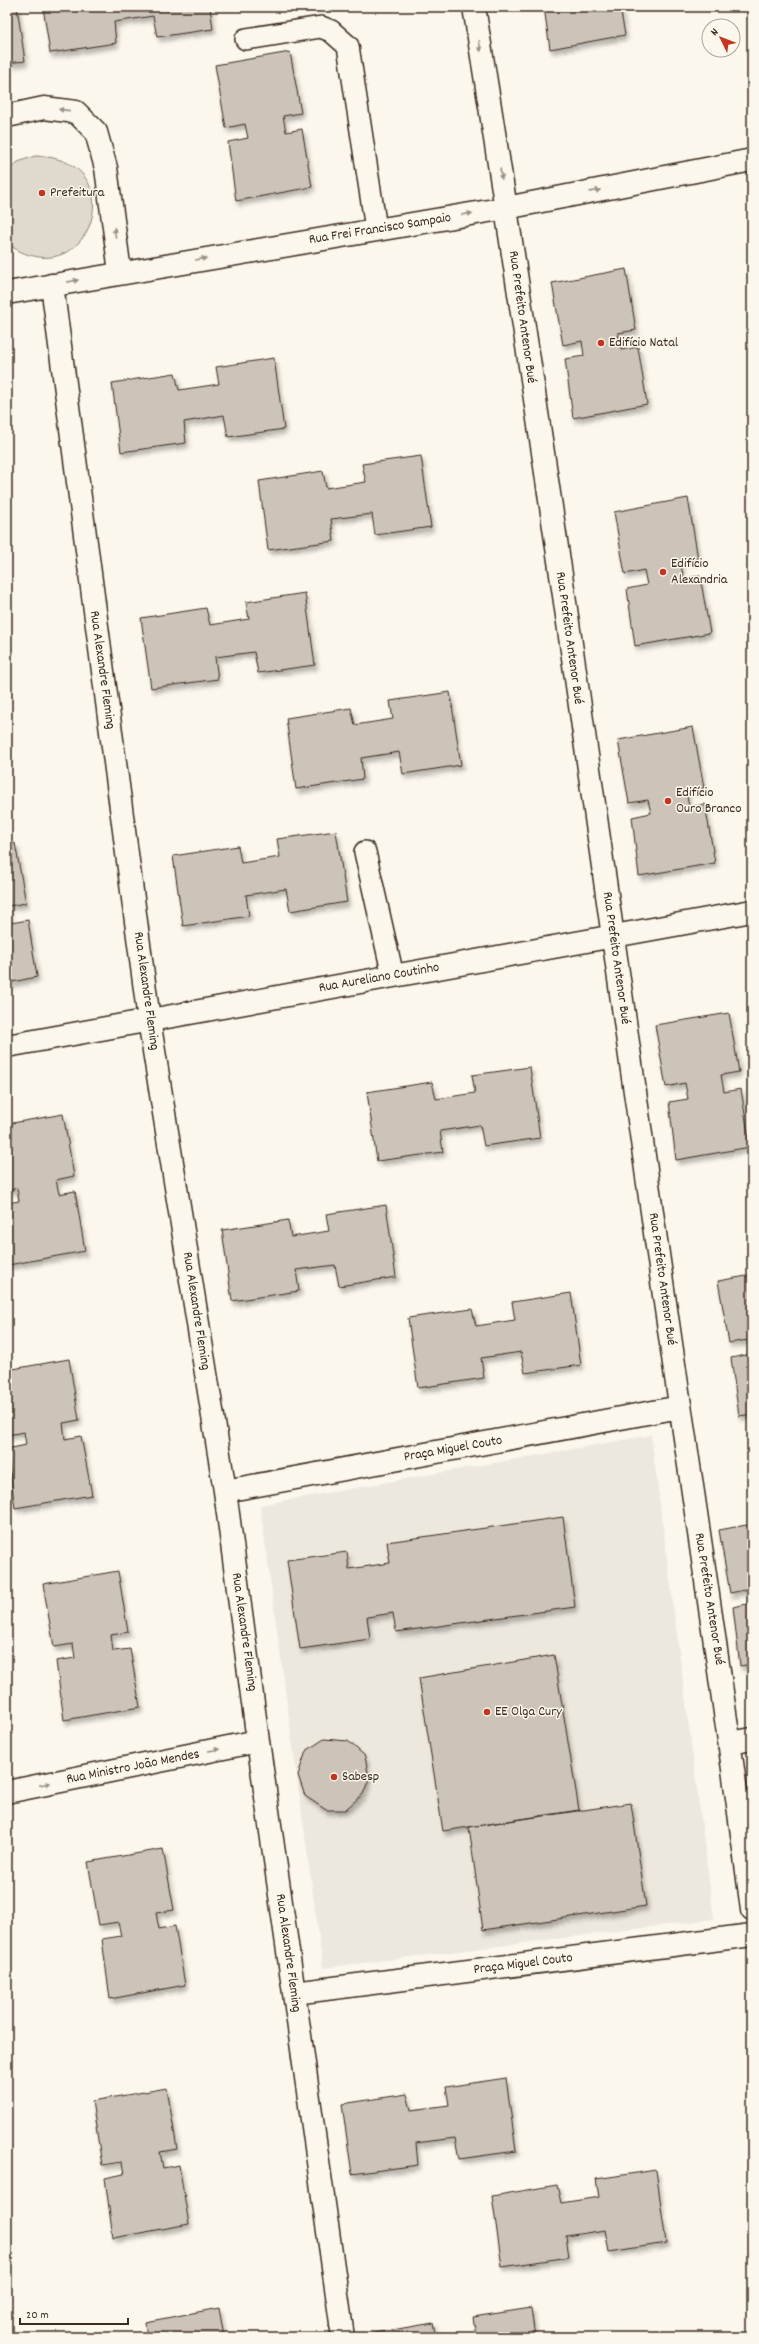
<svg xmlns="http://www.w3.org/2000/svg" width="759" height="2344" font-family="Dekko,sans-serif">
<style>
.built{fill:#ede8dd}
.green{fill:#dfd9ce;stroke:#8d8276}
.building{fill:#ccc4b9;stroke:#3b2a1e;filter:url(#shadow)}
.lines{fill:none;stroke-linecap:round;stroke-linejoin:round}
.service-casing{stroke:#3b2a1e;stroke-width:24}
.minor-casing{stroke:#3b2a1e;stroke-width:25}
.tertiary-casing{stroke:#3b2a1e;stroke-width:25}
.service{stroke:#fbf7ec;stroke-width:21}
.minor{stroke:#fbf7ec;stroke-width:22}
.tertiary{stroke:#fbf7ec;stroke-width:22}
.oneway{fill:#9b9085}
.poi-dot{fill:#c8321e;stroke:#fbf7ec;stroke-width:1.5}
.labels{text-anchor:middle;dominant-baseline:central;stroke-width:3;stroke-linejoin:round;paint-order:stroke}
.poi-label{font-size:14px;fill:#3b2a1e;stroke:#fbf7ec;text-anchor:start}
.street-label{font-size:14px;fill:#3b2a1e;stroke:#fbf7ec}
</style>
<defs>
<filter id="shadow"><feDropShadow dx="2.5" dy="4.5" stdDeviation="2" flood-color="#0004"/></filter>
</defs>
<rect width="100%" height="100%" fill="#fbf7ec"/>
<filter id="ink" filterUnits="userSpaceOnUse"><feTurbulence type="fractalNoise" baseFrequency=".025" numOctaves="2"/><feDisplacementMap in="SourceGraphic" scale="8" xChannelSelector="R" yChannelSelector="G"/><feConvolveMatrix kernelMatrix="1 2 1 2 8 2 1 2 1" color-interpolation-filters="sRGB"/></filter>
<g filter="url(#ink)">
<path class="built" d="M651,1435L714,1919L323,1968L260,1505Z"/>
<path class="green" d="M35,156C124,157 100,265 39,257C26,255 16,251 7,242V171L18,162Z"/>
<path class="building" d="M7,7H17L25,61L7,63Z
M43,7H210L213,29L157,37L153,16L114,22L116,43L50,53Z
M544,7H620L625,35L550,49Z
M290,52L301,113L283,116L286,132L302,129L312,187L236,201L228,142L248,138L245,124L226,128L215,65Z
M626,269L636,330L618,333L621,350L638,347L647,404L573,418L565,359L584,356L582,341L563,345L552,283Z
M274,358L284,429L228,437L224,415L184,422L186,443L121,452L112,383L175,373L179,390L219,384L216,367Z
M421,456L431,527L375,535L372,514L331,519L334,541L268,550L259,481L323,471L326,488L366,482L362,464Z
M688,498L698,559L680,562L684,578L700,576L710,633L635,646L627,589L647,585L644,570L625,574L614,512Z
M305,593L315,665L258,673L254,652L215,657L218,679L151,688L141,618L206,608L210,625L249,619L246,602Z
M450,692L461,765L403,774L399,752L361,758L363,779L296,789L286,718L351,708L355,725L393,719L390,701Z
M693,727L704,788L686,791L689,807L705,804L715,863L639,876L632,817L651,813L648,800L629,803L618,740Z
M336,831L347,902L290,911L286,889L246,895L249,916L183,926L173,856L238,846L241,863L280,857L277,839Z
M15,843L26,903L8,906L11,923L28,920L37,977L7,983V844Z
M729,1013L739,1072L721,1075L724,1092L741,1089L750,1147L676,1160L669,1102L688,1099L685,1083L666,1087L655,1025Z
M530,1067L540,1138L484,1146L480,1125L440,1131L443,1152L377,1161L367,1092L432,1082L436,1099L475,1093L472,1075Z
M63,1114L74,1176L56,1180L59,1194L75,1191L85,1251L8,1265L7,1203L19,1201L17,1188L7,1191V1124Z
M386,1205L396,1277L339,1286L335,1265L296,1270L299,1291L232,1301L222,1230L288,1220L291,1237L329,1231L326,1214Z
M752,1275V1414L739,1416L731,1358L751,1354L748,1340L729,1343L718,1281Z
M571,1293L581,1365L525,1373L521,1352L481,1358L484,1378L418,1388L408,1318L472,1309L476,1326L515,1320L512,1302Z
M69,1359L79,1420L63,1423L65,1439L81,1436L92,1495L15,1508L7,1449L26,1445L24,1432L7,1435V1370Z
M563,1517L575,1607L396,1632L393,1613L367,1617L370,1639L300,1649L287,1560L347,1552L349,1569L390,1563L387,1542Z
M752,1524V1664L740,1666L733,1607L751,1603L749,1589L730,1593L719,1530Z
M118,1571L128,1632L111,1635L113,1651L130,1649L140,1707L64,1720L56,1661L75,1658L73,1644L54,1647L43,1584Z
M554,1655L579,1810L443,1831L419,1678Z
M324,1739L348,1741L365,1756L369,1779L363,1794L345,1810H326L305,1796L298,1775L306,1751Z
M631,1803L646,1906L483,1930L469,1827Z
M163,1849L174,1910L156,1913L159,1929L175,1926L185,1985L110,1999L102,1939L121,1936L118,1922L99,1925L88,1862Z
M506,2078L516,2151L459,2159L455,2138L416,2143L418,2165L352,2174L342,2104L407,2094L411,2110L449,2105L446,2087Z
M167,2088L177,2149L160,2152L163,2168L179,2165L189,2224L113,2238L105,2178L124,2174L122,2162L102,2165L92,2101Z
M656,2170L666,2243L609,2252L605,2230L566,2236L569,2257L502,2267L492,2196L557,2185L561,2203L599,2197L596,2179Z
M219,2308L224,2337H147L145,2322Z
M531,2308L535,2337H460L476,2335L473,2317Z
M433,2323L436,2337H369L368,2334Z"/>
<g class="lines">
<defs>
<path id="service" d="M246,39L321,27L331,31L348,46L376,229
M365,852L393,976"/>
<path id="minor" d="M474,7C539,408 595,810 652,1212C685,1445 722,1677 752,1910
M7,116L44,108L76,112L96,132L106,168L120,272
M52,285L149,1020L225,1491L258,1741L343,2337
M7,1046L752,911
M225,1491L680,1407
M731,1743L752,1739
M7,1792L258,1741
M294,1993L752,1935"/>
<path id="tertiary" d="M7,293L506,208L752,160"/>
</defs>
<use href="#service" class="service-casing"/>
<use href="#minor" class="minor-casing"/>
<use href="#tertiary" class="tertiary-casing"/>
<use href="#service" class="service"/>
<use href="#minor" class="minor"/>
<use href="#tertiary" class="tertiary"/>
</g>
<defs><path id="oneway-solid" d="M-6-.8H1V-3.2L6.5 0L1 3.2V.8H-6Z"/></defs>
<g class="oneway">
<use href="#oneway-solid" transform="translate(480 46) rotate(81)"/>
<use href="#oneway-solid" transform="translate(64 110) rotate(-174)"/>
<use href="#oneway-solid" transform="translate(501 174) rotate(81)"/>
<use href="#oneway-solid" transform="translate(595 191) rotate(-11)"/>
<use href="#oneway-solid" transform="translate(467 214) rotate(-9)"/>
<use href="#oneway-solid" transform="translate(115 233) rotate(-98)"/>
<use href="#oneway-solid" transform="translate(201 259) rotate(-9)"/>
<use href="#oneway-solid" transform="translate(73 281) rotate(-11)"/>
<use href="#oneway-solid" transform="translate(214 1750) rotate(-11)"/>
<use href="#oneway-solid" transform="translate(45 1784) rotate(-11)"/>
</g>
</g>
<g class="poi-dot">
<circle cx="42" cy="193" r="4"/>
<circle cx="601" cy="343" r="4"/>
<circle cx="663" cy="572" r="4"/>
<circle cx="668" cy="801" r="4"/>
<circle cx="487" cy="1712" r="4"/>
<circle cx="334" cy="1777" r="4"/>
</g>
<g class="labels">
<g class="poi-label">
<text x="50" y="193">Prefeitura</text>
<text x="609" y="343">Edifício Natal</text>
<text x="671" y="564">Edifício<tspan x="671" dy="16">Alexandria</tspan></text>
<text x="676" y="793">Edifício<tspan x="676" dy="16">Ouro Branco</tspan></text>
<text x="495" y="1712">EE Olga Cury</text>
<text x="342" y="1777">Sabesp</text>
</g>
<g class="street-label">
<text transform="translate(380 229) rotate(-9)">Rua Frei Francisco Sampaio</text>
<text transform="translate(522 317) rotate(82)">Rua Prefeito Antenor Bué</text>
<text transform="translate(569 638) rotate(82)">Rua Prefeito Antenor Bué</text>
<text transform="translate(102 670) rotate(82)">Rua Alexandre Fleming</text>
<text transform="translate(616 958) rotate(82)">Rua Prefeito Antenor Bué</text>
<text transform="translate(379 978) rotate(-10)">Rua Aureliano Coutinho</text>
<text transform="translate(146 991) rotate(82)">Rua Alexandre Fleming</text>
<text transform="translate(662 1279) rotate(82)">Rua Prefeito Antenor Bué</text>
<text transform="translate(196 1311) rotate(81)">Rua Alexandre Fleming</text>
<text transform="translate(453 1449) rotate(-10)">Praça Miguel Couto</text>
<text transform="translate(709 1599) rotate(81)">Rua Prefeito Antenor Bué</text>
<text transform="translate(244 1632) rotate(82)">Rua Alexandre Fleming</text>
<text transform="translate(133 1767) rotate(-11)">Rua Ministro João Mendes</text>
<text transform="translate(288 1953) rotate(82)">Rua Alexandre Fleming</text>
<text transform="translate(523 1964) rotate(-7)">Praça Miguel Couto</text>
</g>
</g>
<rect width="759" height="2344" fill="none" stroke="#fbf7ec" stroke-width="24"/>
<rect x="12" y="12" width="735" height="2320" fill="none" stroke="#3b2a1e" stroke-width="1.5" filter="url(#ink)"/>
<g transform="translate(721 38) rotate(313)"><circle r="19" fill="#fbf7ec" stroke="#aea59a"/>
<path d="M0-3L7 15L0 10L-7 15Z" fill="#c8321e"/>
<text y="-6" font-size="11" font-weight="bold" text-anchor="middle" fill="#3b2a1e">N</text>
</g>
<path d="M20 2318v6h108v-6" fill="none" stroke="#3b2a1e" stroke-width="2"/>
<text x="26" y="2318" font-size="12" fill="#3b2a1e" stroke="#fbf7ec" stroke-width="3" paint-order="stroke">20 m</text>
</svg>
